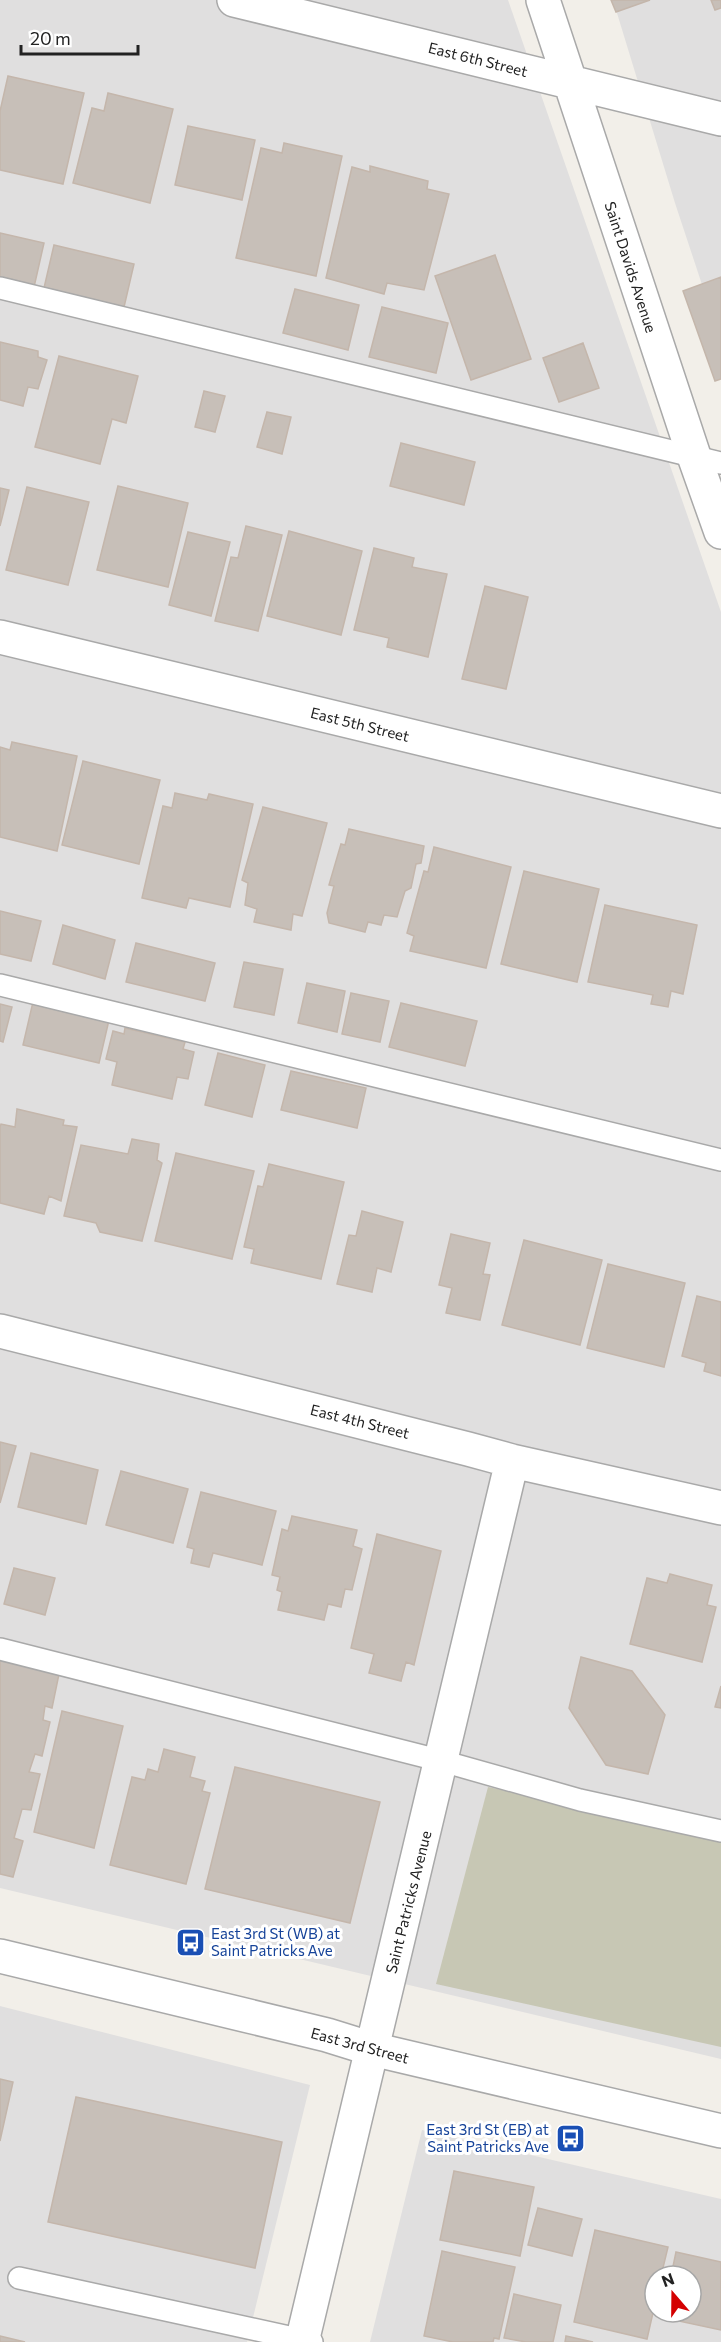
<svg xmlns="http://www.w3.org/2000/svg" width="721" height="2342" font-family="Commissioner,sans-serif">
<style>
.residential{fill:#e0dfdf;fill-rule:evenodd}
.construction{fill:#c7c7b4}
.building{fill:#c7bfb8;stroke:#c4b6ab;stroke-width:1.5}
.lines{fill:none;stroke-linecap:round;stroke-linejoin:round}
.service-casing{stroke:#a9a9a9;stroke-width:24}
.minor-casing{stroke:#a9a9a9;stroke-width:36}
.tertiary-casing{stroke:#a9a9a9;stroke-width:36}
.service{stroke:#fff;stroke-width:21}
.minor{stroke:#fff;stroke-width:33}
.tertiary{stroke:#fff;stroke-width:33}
.labels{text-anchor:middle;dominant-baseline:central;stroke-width:6;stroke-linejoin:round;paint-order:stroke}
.street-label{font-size:15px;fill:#222;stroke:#fff}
.transit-label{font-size:15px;fill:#164399;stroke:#fff;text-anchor:start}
</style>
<rect width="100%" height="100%" fill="#f2efe9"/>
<path class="residential" d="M0,0H508L721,612V2059L0,1888Z
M613,0H721V342L675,203Z
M0,2006L310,2085L247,2342H0Z
M422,2130L721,2199V2342H370ZM655,2276H691V2312H655Z"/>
<path class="construction" d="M488,1787L721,1838V2047L436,1984Z"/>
<path class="building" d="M611,0H650L616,12Z
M711,0H721V8L715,10Z
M8,76L84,93L63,184L0,170V111Z
M108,93L173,109L150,203L73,183L92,108L104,111Z
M188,126L255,140L242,200L175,185Z
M284,143L342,156L316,276L236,258L261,148L282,153Z
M370,166L428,181L427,189L449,194L424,290L387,283L384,294L326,278L352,167L370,172Z
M0,233L44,243L34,287L0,279Z
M54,245L134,264L124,307L44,288Z
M495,255L531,359L471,380L435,276Z
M721,277V379L715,381L683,291Z
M295,289L359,305L348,350L283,333Z
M382,307L448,323L436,373L369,357Z
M0,342L38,351V357L47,360L38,389L28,387L23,406L0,400Z
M583,343L599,388L559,402L543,358Z
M59,356L138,376L126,423L112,419L100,464L35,447Z
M204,391L225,396L215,432L195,427Z
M267,412L291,417L282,454L257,447Z
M401,443L475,462L464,505L390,486Z
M118,486L188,503L168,587L97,570Z
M27,487L89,502L68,585L6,570Z
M0,488L9,490L0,526Z
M246,526L282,535L258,631L215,621L231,557L238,558Z
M289,531L362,551L341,635L267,616Z
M188,532L230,542L211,616L169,605Z
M374,548L414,558L412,567L447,574L428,657L387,647L389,638L354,630Z
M485,586L528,597L506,689L462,679Z
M12,742L77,756L57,851L0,837V747L10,750Z
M83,761L160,780L139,864L62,845Z
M175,793L207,800L209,794L253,804L230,907L189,898L186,908L142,898L163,806L172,808Z
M263,807L327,823L302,916L293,914L291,930L254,922L257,909L245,905L248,883L242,880Z
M349,829L424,846L421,863L416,864L411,888L405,891L397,917L384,915L381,925L368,922L365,932L329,923L327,913L334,886L329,885L341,844L345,845Z
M434,847L511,867L486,968L410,951L414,936L407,933L424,871L428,872Z
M524,871L599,889L577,982L501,964Z
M605,905L697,925L683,994L671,991L668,1007L651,1004L653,995L588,982Z
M0,911L41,921L31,961L0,954Z
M63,925L115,940L105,979L53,964Z
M136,943L215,963L205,1001L126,982Z
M244,962L283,969L274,1015L234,1007Z
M307,983L345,991L337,1032L298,1023Z
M351,993L389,1001L380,1042L342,1034Z
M33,1002L109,1020L99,1063L23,1045Z
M401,1003L477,1021L465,1066L389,1047Z
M0,1004L12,1007L3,1042L0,1041Z
M125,1028L185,1042L183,1049L194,1052L188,1079L177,1077L172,1099L112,1085L117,1062L106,1059L113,1031L124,1034Z
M218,1053L265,1065L252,1117L205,1105Z
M291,1071L366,1088L357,1128L281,1110Z
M17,1109L64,1120L63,1125L77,1127L61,1201L49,1196L44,1214L0,1203V1127L1,1124L15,1127Z
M132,1139L159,1144L157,1160L162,1163L142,1241L100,1232L96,1223L64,1216L81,1145L128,1154Z
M176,1153L254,1171L232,1259L155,1241Z
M269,1164L344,1182L321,1279L251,1263L254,1249L244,1247L258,1186L263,1187Z
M362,1211L403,1222L391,1272L377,1268L372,1292L337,1284L349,1235L356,1236Z
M451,1234L490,1243L483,1274L490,1275L480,1320L446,1313L452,1288L439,1285Z
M524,1240L602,1260L580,1345L502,1325Z
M608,1264L685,1283L664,1367L587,1348Z
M697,1296L721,1302V1376L704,1371L706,1363L682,1356Z
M0,1442L16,1446L0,1503Z
M31,1453L98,1470L86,1524L18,1507Z
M121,1471L188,1489L173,1543L106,1525Z
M201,1492L276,1511L262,1565L213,1553L209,1567L191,1563L194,1549L187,1547Z
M292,1516L357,1530L353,1546L362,1549L352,1590L345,1589L341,1607L328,1604L324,1620L278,1610L282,1592L277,1590L280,1577L272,1575L282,1529L288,1531Z
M377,1534L441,1551L414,1665L406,1662L401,1681L369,1673L374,1654L351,1648Z
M14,1568L55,1578L45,1615L4,1604Z
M670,1574L712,1585L707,1605L716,1607L702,1662L630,1644L647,1578L667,1583Z
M581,1657L632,1671L665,1715L648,1774L606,1765L569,1708Z
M0,1660L59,1674L52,1708L45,1706L43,1720L50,1722L42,1756L35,1754L29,1772L40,1774L31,1810L22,1809L14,1838L23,1841L13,1877L0,1874Z
M721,1686V1708L715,1707Z
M62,1711L123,1726L94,1848L34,1832Z
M164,1749L195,1757L190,1777L205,1781L202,1791L210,1793L186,1884L110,1865L132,1777L145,1780L148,1769L158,1772Z
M235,1767L380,1802L350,1923L205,1889Z
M0,2079L13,2082L0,2141Z
M76,2097L282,2142L255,2268L48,2222Z
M454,2171L534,2187L520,2256L440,2240Z
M538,2208L582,2219L572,2256L528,2245Z
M595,2230L668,2247L661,2276H655V2304L647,2339L574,2322Z
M442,2251L515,2267L499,2339L494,2338L493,2342H453L424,2336Z
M676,2252L721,2262V2330L674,2320L676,2312H691V2276H671Z
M514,2294L561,2305L553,2342H526L504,2338Z
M0,2336L25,2342H0Z
M566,2336L593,2342H565Z"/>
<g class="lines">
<defs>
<path id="service" d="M0,288L721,463
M0,985L721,1160
M0,1649L442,1761L580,1800L721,1831
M19,2278L312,2342"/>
<path id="minor" d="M234,0L721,119
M543,0L694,456L721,532
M0,637L721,811
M0,1331L468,1449L512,1461L721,1508
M302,2342L512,1461"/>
<path id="tertiary" d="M0,1956L327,2035L372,2049L721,2131"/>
</defs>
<use href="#service" class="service-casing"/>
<use href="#minor" class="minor-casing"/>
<use href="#tertiary" class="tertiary-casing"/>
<use href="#service" class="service"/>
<use href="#minor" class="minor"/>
<use href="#tertiary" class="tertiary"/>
</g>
<defs>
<symbol id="bus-square" viewBox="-11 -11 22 22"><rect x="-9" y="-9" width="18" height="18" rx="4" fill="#1a4fb4" stroke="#fff"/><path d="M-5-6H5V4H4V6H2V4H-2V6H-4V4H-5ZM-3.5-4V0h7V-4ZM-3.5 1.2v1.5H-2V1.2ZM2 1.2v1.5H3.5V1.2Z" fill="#fff"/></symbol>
</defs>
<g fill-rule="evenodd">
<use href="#bus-square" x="174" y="1926" width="33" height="33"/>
<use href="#bus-square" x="554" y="2122" width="33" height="33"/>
</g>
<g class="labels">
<g class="street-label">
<text transform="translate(478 59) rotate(14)">East 6th Street</text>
<text transform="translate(631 267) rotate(72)">Saint Davids Avenue</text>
<text transform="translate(360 724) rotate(14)">East 5th Street</text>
<text transform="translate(360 1421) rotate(14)">East 4th Street</text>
<text transform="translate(408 1902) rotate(-76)">Saint Patricks Avenue</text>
<text transform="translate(360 2045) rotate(15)">East 3rd Street</text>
</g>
<g class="transit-label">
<text x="211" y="1933">East 3rd St (WB) at<tspan x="211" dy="17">Saint Patricks Ave</tspan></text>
<text x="549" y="2129" text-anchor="end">East 3rd St (EB) at<tspan x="549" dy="17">Saint Patricks Ave</tspan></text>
</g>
</g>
<g transform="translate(673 2294) rotate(340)"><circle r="28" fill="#ffffff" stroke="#a7a7a7" stroke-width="1.5"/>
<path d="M0-4.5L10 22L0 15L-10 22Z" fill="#d40000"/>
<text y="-9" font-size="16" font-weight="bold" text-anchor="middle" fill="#222222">N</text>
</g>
<path d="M21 45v9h117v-9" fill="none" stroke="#222222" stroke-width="3"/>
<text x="30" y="45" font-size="18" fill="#222222" stroke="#ffffff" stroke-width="4.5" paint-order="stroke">20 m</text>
</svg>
